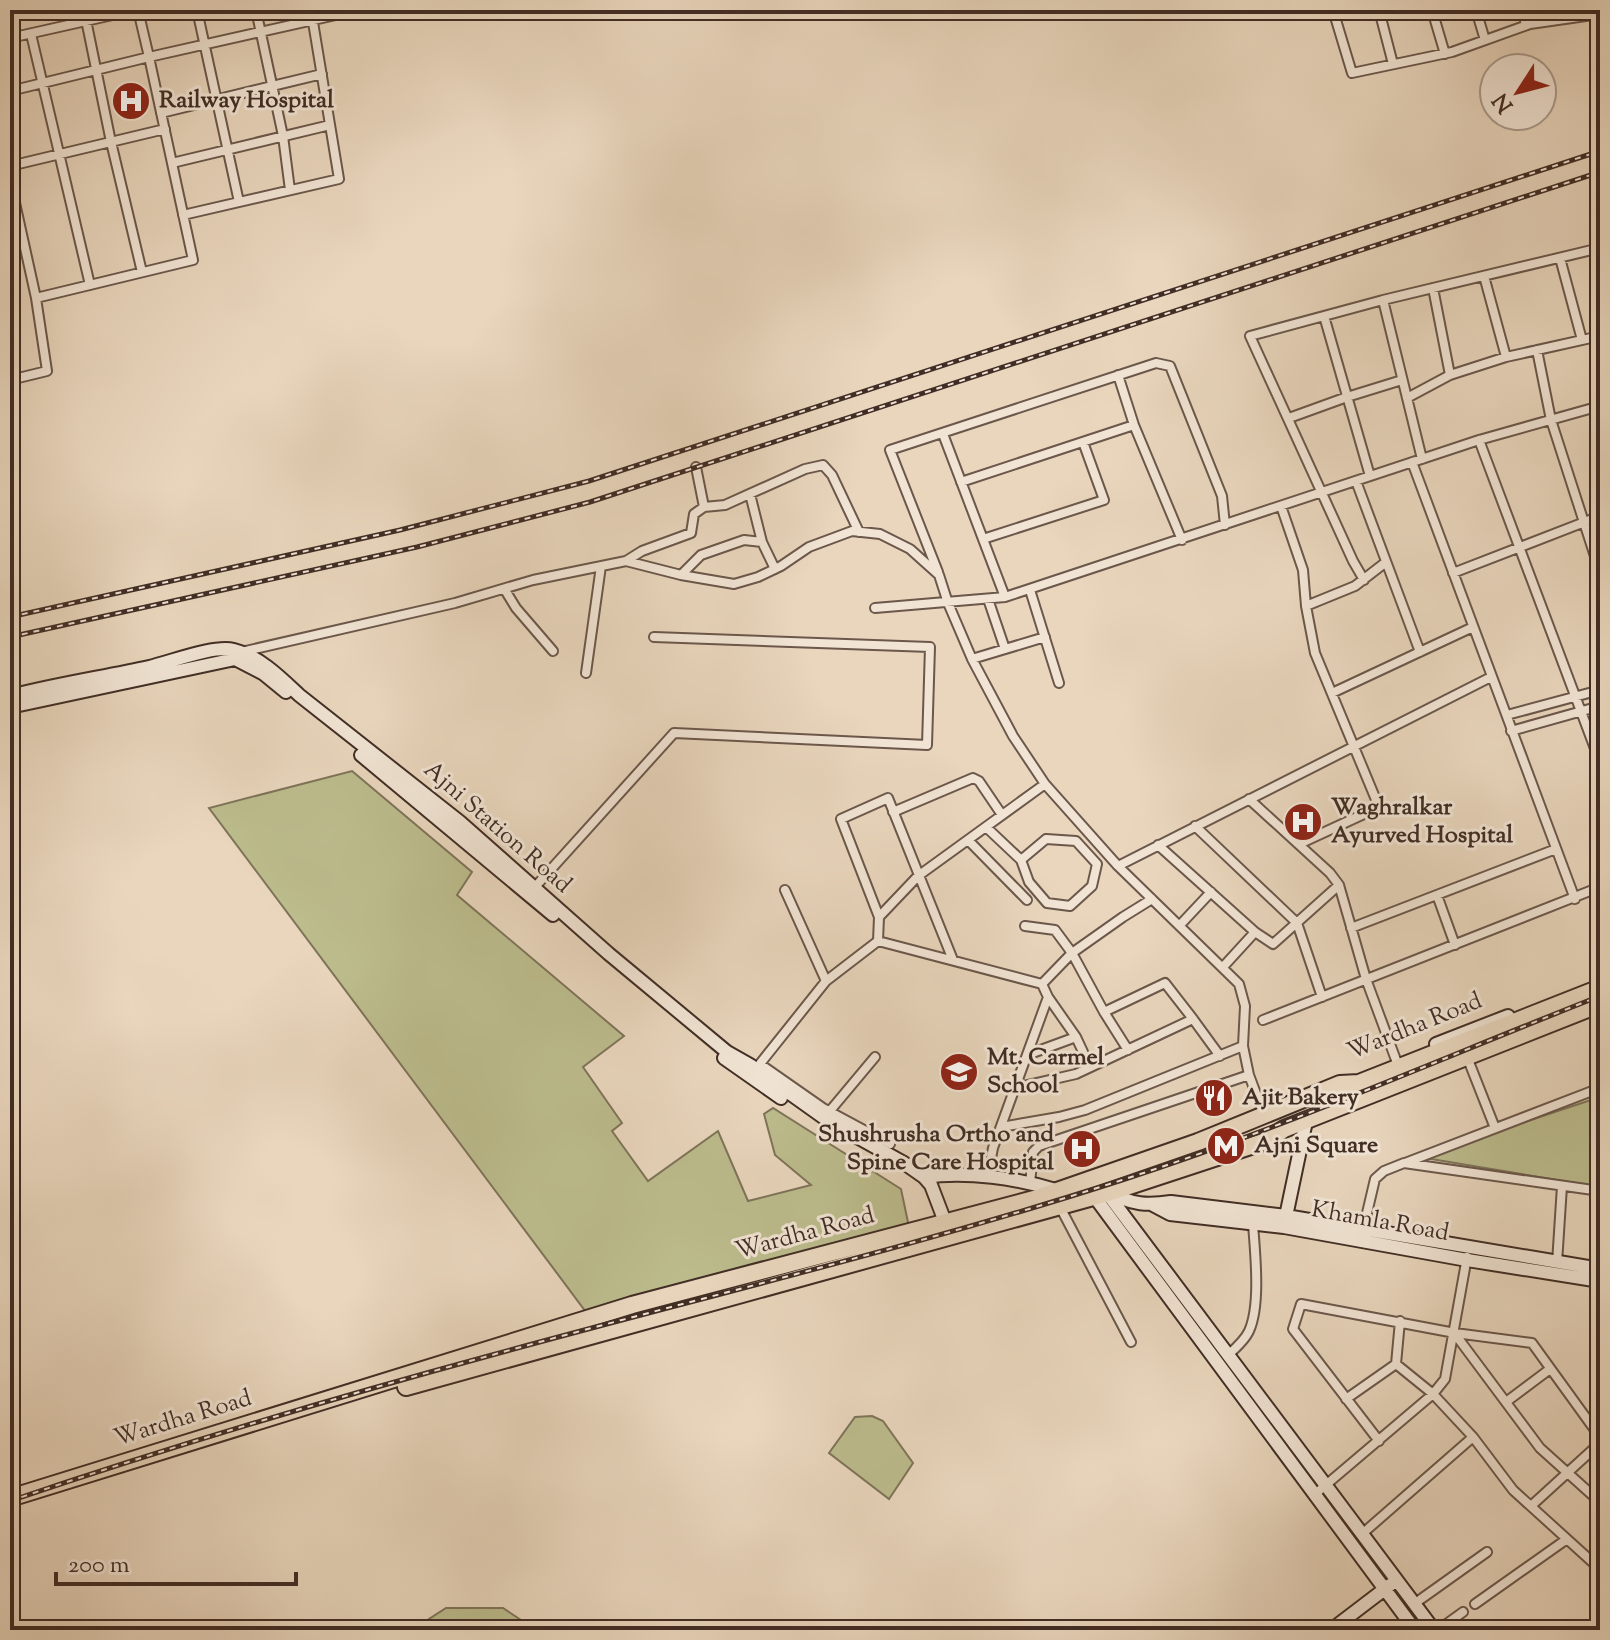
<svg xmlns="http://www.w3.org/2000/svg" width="1610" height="1640" font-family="'Sorts Mill Goudy',serif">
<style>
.green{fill:#bcbc8d;stroke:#7e7459;stroke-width:2}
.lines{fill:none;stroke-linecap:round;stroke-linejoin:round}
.street-casing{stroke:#6b574b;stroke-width:12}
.secondary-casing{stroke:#412d25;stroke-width:16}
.highway-casing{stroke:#412d25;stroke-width:20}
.street{stroke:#f1e4d4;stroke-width:8}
.secondary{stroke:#f1e4d4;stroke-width:12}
.highway{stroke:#e9d6bd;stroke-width:16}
.rail-casing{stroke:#412d25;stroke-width:5}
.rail{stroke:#f1e4d4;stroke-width:2;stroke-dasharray:6;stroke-linecap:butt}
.labels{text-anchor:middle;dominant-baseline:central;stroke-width:6;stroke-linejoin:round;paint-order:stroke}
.poi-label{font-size:24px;font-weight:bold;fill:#412d25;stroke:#f1e4d4;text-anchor:start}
.street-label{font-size:24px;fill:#412d25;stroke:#f1e4d4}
</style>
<rect width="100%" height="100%" fill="#e9d6bd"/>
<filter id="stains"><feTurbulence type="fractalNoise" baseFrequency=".0025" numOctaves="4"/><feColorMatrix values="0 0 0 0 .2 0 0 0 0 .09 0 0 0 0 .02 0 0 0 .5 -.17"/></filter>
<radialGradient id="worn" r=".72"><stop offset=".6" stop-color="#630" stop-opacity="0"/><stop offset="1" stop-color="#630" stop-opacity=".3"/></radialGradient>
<path class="green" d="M352,771L472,872L457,895L624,1036L583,1067L622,1123L612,1131L648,1181L718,1131L748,1201L811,1185L775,1155L764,1114L773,1108L901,1189L909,1227L586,1312L209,808Z
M1600,1097V1187L1419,1157Z
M872,1416L883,1421L913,1463L889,1499L829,1453L855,1417Z
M446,1608H503L536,1630H412Z"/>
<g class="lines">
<defs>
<path id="street" d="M84,10L111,142L142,272
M138,10L149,57L358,10
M197,10L239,202
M256,10L283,136L290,190
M1333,10L1352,73L1452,52L1530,24L1600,14
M1379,10L1393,64
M1432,10L1445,54
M1476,10L1485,40
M1522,10L1526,25
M31,34L90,285
M10,38L135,10
M10,91L149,57L193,260L36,298
M161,113L322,74
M172,163L330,125
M10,166L165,129
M10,180L36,298L47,371L10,380
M183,215L339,179L311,10
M1560,258L1582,340
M1484,276L1506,357
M1433,288L1450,375
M1383,300L1422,459
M1324,316L1370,476
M1537,350L1551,420L1600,572
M1118,375L1134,425L1182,540
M1407,398L1450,375L1506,357L1600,336
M1289,418L1347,397L1402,380
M943,434L1005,597
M1479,440L1600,762
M1412,462L1575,899
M1356,481L1420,652
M961,482L1134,425
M750,494L762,542
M1281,506L1303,570L1306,606L1315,653L1379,807L1299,844
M704,507L725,505L805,469L823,465L832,475L859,532
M983,539L1104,500L1083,442
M626,561L642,551L691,533L694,514L704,507L696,467
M938,572L890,450L1156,363L1170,366L1222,496L1225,525
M1453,573L1600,516
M681,575L701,555L744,540L762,542L775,569
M1364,580L1353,561L1250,336L1383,300L1600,248
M505,590L516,608L553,651
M1030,590L1059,683
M988,599L1005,649
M1306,606L1355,586L1386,562
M875,608L1005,597L1479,440L1600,406
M241,652L455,603L533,580L626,561L681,575L734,584L758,577L781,566L809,547L852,531L880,534L910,549L939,575L948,603L972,659L1013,736L1045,784L1118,866L1239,984L1245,1006L1243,1046L1085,1110L1059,1117L1001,1127
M972,659L1045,637
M586,673L601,566
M1332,693L1473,627
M1507,715L1600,690
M1511,731L1600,706
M1249,799L1330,873L1339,885L1366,979L1396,1060
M893,812L973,778L979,781L1002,815
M1195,826L1297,923L1322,997
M986,827L1021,860L1029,882L1047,903L1070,906L1092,886L1097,864L1076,841L1046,839L1021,860
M968,840L1027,900
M1158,845L1255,932L1273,944L1339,885
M1118,866L1491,677
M535,887L674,733L927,745L930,647L654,637
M785,890L826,981
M1437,895L1455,945
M879,917L918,876L1045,784
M1180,925L1211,892
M1351,928L1556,849
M878,941L879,917L841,819L888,798L953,960
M878,941L1042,984
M1223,967L1255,932
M1048,997L1076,1037L1090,1067
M1104,1012L1165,983L1193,1019
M1263,1020L1600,887
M1128,1050L1104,1012L1072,953L1123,917L1152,899
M1027,1055L1076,1037
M1469,1062L1495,1128
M760,1064L823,1108L890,1144
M755,1070L826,981L878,941
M1249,1075L1264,1115
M1015,1088L1076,1074L1193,1019L1220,1056
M829,1112L875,1057
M1405,1163L1600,1088
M987,1178L993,1148L1048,997L1042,984L1072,953L1055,930L1025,926
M1030,1184L1033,1152L1039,1146L1249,1075L1243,1046
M1060,1207L1131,1342
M1363,1230L1375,1179L1384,1171L1404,1163L1600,1191
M1557,1263L1562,1186
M1455,1334L1540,1448L1600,1502
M1228,1355C1236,1348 1245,1340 1249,1331C1261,1305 1255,1252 1253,1224
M1396,1364L1433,1394L1473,1437L1513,1490L1600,1569
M1346,1399L1396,1364L1400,1321
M1506,1402L1550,1369
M1379,1441L1293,1329L1301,1304L1455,1333L1532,1343L1600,1437
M1314,1495L1433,1394L1445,1379L1467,1257
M1531,1506L1600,1443
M1362,1534L1473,1437
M1414,1604L1487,1552
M1475,1604L1567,1539
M1438,1630L1463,1612"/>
<path id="secondary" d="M10,696C56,684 103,677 149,667C171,662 213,645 234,650C259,656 281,678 299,695L460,822L609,954L727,1052L750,1065L830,1122L904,1163L924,1177L931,1185L947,1227
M10,707L235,659L264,674L286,692
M361,755L553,915
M1436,1044L1508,1016
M724,1058L781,1098
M924,1177C967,1171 1017,1178 1059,1191
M1113,1191C1128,1206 1151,1205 1171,1202L1286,1216L1600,1269
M1107,1193L1434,1630
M1094,1196L1415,1630
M1153,1205L1170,1214L1284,1227L1467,1260L1600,1281
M1285,1221L1305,1126
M1331,1630L1390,1585"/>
<path id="highway" d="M406,1387L1111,1192L1266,1141L1284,1129L1600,1004
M10,1498L632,1305L1034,1199L1198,1142L1340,1084L1359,1083L1600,988"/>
</defs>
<use href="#street" class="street-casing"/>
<use href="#secondary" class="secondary-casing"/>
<use href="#highway" class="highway-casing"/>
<use href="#street" class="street"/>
<use href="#secondary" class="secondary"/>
<use href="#highway" class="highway"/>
<defs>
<path id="rail" d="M10,617L400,530L589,481L1600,151
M10,637L417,547L590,502L1600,172
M10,1501C169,1447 330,1399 492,1355C702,1297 915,1247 1122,1180C1284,1128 1442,1058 1600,996"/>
</defs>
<use href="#rail" class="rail-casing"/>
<use href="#rail" class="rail"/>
</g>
<defs>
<symbol id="hospital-disc" viewBox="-11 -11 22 22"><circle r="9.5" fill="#8f2418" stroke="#f1e4d4"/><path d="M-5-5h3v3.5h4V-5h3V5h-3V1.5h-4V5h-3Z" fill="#fff"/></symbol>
<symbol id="school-disc" viewBox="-11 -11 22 22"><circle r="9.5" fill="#8f2418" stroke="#f1e4d4"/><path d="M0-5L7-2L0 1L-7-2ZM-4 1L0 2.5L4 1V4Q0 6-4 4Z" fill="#fff"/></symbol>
<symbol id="restaurant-disc" viewBox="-11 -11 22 22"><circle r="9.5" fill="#8f2418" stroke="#f1e4d4"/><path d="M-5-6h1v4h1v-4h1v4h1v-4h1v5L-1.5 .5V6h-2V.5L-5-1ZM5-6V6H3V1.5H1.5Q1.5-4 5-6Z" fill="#fff"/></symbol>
<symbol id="metro-disc" viewBox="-11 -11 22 22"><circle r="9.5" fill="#8f2418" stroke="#f1e4d4"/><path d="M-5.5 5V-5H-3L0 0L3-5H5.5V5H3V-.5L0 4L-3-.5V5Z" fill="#fff"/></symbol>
</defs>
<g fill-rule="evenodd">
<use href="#hospital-disc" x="109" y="79" width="44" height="44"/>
<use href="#hospital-disc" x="1281" y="800" width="44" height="44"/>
<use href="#school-disc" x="937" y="1050" width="44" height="44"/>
<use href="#restaurant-disc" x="1192" y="1076" width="44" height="44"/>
<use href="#metro-disc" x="1204" y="1124" width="44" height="44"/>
<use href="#hospital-disc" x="1060" y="1127" width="44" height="44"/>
</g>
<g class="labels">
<g class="poi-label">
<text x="159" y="101">Railway Hospital</text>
<text x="1331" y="808">Waghralkar<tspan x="1331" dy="28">Ayurved Hospital</tspan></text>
<text x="987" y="1058">Mt. Carmel<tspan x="987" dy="28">School</tspan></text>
<text x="1242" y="1098">Ajit Bakery</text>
<text x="1054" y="1135" text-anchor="end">Shushrusha Ortho and<tspan x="1054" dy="28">Spine Care Hospital</tspan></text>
<text x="1254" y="1146">Ajni Square</text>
</g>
<g class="street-label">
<text transform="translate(497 828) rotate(41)">Ajni Station Road</text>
<text transform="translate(1415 1027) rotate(-22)">Wardha Road</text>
<text transform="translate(1380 1222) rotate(10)">Khamla Road</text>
<text transform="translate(805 1234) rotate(-15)">Wardha Road</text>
<text transform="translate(183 1419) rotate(-17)">Wardha Road</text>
</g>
</g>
<rect width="1610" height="1640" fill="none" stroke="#e9d6bd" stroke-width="40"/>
<rect x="12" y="12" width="1586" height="1616" fill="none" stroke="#412d25" stroke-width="4"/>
<rect x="20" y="20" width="1570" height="1600" fill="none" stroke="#412d25" stroke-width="2"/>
<g transform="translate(1518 92) rotate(234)"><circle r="38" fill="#f1e4d4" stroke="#ab9b8e" stroke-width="2"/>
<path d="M0-6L14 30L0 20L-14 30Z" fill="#8f2418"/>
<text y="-12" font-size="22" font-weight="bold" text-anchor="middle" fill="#412d25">N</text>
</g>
<path d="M56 1572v12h240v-12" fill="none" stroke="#412d25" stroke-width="4"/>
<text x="68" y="1572" font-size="24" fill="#412d25" stroke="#f1e4d4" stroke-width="6" paint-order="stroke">200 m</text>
<rect width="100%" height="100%" filter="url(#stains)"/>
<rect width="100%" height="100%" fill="url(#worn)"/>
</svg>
